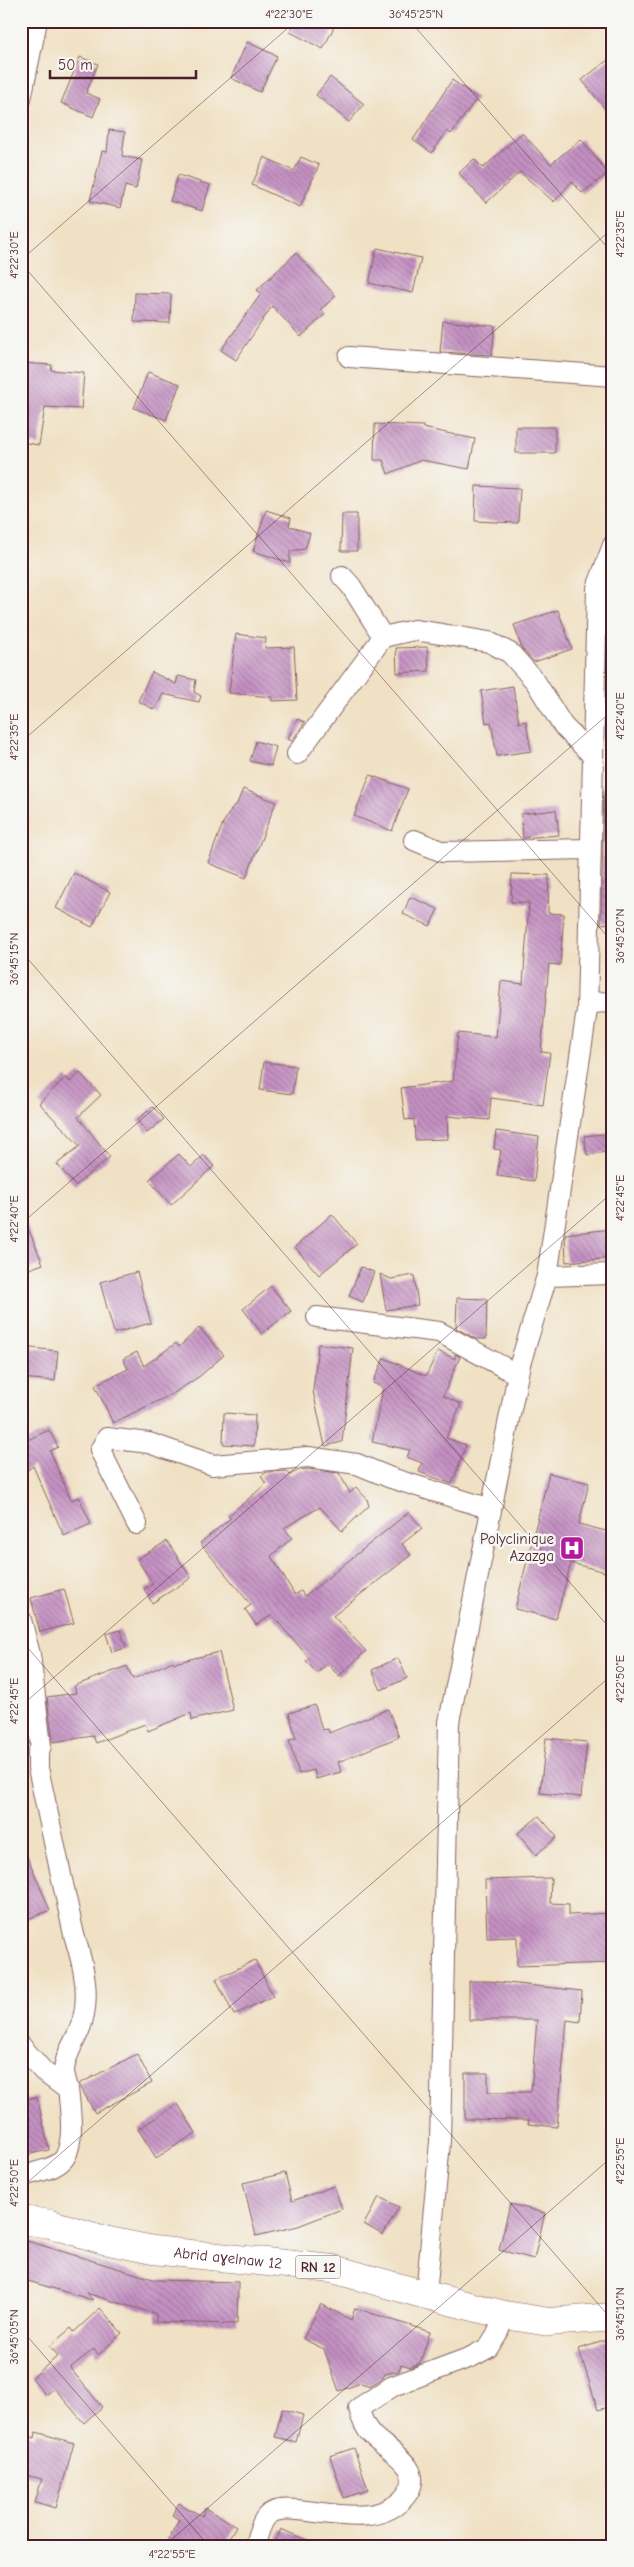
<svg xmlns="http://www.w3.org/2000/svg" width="634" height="2567" font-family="'Comic Neue',sans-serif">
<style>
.building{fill:url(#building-back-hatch)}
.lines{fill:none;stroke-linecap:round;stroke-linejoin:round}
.minor-casing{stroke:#846361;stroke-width:22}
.primary-casing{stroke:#846361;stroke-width:29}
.minor{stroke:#fff;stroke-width:20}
.primary{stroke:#fff;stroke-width:28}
.ticks{fill:none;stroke:#4a1f2b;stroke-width:1;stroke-opacity:0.45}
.labels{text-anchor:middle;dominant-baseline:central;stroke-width:5;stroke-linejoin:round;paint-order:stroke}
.shield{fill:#f6f6f2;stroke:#7e6067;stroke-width:1}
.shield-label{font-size:14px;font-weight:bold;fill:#4a1f2b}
.poi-label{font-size:15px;fill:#4a1f2b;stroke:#f6f6f2;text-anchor:end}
.street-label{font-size:15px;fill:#4a1f2b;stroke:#f6f6f2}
.neatline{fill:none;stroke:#4a1f2b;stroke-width:2}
.ticks-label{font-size:12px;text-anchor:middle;fill:#4a1f2b}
</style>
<defs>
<pattern id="building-back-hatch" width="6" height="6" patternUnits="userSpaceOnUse" patternTransform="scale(1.25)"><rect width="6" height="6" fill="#c491c2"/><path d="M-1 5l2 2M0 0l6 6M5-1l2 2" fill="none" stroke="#a1769e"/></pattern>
</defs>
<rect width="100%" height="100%" fill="#f6f6f2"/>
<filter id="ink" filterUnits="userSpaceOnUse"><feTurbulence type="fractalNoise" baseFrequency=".02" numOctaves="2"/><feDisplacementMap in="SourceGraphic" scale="10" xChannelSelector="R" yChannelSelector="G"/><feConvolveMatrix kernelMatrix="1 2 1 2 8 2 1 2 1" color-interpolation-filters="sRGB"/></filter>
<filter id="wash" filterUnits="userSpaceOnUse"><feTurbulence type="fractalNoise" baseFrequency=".0096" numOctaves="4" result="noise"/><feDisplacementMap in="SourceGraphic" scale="20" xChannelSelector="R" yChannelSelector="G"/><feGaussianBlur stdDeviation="1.12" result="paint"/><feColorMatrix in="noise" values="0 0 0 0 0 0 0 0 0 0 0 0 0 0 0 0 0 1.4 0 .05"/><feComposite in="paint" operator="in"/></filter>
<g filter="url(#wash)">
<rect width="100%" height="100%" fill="#f0e1c4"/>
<g id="blocks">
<path class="building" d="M295,21H337L323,49L290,32Z
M247,42L277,56L260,92L231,78Z
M613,56V119L582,80Z
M80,57L98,64L86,93L100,99L93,117L61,103Z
M330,77L364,104L349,122L316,95Z
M452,80L477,98L451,134L447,131L432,153L413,140Z
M109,130L125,132L122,156L142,160L136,189L125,186L120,208L90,201L102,151L107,152Z
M522,133L551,164L581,139L608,173L582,193L572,181L554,202L520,172L486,203L459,173L474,159L483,168Z
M264,157L294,171L301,157L319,165L300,207L252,185Z
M178,175L210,185L202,211L170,201Z
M377,248L421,258L413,293L369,283Z
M296,253L336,296L321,309L325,314L301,337L272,306L236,360L221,350L261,294L257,290Z
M135,293L171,294L170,323L134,322Z
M443,321L495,326L492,355L440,352Z
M21,363L52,365L51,370L84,373L81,409L45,407L39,445L21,442Z
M148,372L180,384L166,420L134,408Z
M375,424L423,426V428L475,439L469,469L421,460L388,474L383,460H374Z
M516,427H555V453H516Z
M476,486L520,488L518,523L475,521Z
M266,510L291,518L289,526L310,533L305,549L290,551V563L253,551Z
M342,514H357V551H341Z
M558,610L572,649L534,662L522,649L514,625Z
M236,634L266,638L265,648L294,647L297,700L272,701V697L229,693Z
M427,647L429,671L397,673L396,648Z
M152,672L176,684L178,676L196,680L194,692L201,696L199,702L163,694L155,710L138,701Z
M513,686L519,723L526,721L531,751L497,756L491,722L486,723L481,691Z
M297,719L305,722L292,741L288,739Z
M256,741L276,747L271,766L250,761Z
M370,775L408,789L392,831L354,816Z
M243,789L276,802L246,878L208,863L223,823L234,805L236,806Z
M604,790L613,791V923L601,924Z
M556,810L559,835L523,838L521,814Z
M74,873L110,892L92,927L56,908Z
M512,874L549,875L548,913L564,914L560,965L549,964L541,1052L550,1053L543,1105L491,1098L489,1120L447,1116L448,1139L415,1140L414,1119L405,1120L401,1088L453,1081L458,1033L496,1037L501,981L523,984L529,903L511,902Z
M410,897L438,909L430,926L403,914Z
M264,1062L296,1066L292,1094L260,1090Z
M80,1073L101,1095L78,1117L110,1157L75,1186L57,1164L80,1146L39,1103L66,1077L70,1082Z
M153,1107L164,1119L147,1133L137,1120Z
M496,1131L539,1137L534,1181L497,1176L501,1150L494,1149Z
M613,1133V1151L587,1155L584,1136Z
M179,1154L191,1167L204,1155L214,1166L171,1205L149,1180Z
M21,1211L43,1264L21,1272Z
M332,1214L357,1244L319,1275L295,1247Z
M613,1229V1258L566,1262L565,1234Z
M361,1267L374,1272L363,1302L349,1296Z
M137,1272L151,1323L114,1333L100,1282Z
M380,1274L391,1279L414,1275L418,1305L386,1310Z
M271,1286L291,1311L262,1334L243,1309Z
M457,1298L487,1299L486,1339H476L456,1328Z
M199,1328L224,1355L200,1376L174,1393L113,1423L95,1385L128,1369L123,1359L137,1352L144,1366L176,1343L179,1347Z
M318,1344L353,1348L342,1442L325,1446L313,1391Z
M23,1347L58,1351L55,1381L21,1378Z
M438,1351L455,1359V1354L460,1357L443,1396L461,1404L446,1438L466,1445L452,1484L419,1472L422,1463L407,1457L410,1450L372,1442L383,1388L373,1383L384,1358L426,1376Z
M224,1413L255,1415L254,1446L223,1444Z
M49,1430L58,1447L50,1451L71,1500L79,1497L91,1524L64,1536L33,1466L21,1475V1443Z
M308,1469L339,1473L350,1493L356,1487L367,1499L369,1506L342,1531L320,1507L284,1528L292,1538L271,1556L295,1595L301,1591L305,1596L409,1512L422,1528L402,1544L411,1555L333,1616L366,1651L339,1676L327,1664L317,1673L306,1661L309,1658L272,1615L256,1625L245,1609L251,1605L200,1543L231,1518L228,1516L266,1484L261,1476L267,1472L287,1471L290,1475L299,1470Z
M549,1473L589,1483L579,1524L613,1533V1574L571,1563L556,1619L515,1609Z
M167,1541L191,1578L152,1603L144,1589L153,1584L137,1559Z
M64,1589L74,1623L40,1632L31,1598Z
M121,1630L126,1648L112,1652L106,1634Z
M219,1652L233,1710L192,1720L191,1713L148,1731L145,1724L96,1743L93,1736L53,1742L47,1697L76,1693L74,1686L127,1666L133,1679L173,1661L174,1663Z
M398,1658L407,1678L381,1690L372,1670Z
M21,1701H24L29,1744L21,1747Z
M315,1705L322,1730L328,1729L329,1733L388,1709L399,1737L338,1762L341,1772L316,1779L314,1770L299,1774L289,1740L296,1738L289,1713Z
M546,1738L587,1742L581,1797L540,1793Z
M539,1816L557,1837L536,1855L518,1833Z
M21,1842L50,1910L28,1919L26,1915L21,1917Z
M551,1878L550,1903L569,1904V1915L613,1913V1963L517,1966V1937L487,1938L485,1880Z
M255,1960L273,1996L234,2015L216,1979Z
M469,1981H489L582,1991L580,2022L567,2020L557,2127L528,2124L529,2120L465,2119V2073H488V2092H531L537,2020H469Z
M137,2054L152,2083L95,2113L79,2084Z
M37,2097L49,2150L21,2156V2100Z
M178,2104L196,2133L156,2158L138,2129Z
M285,2173L292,2201L334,2186L342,2209L298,2226L256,2236L243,2183Z
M379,2197L399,2207L383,2235L364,2224Z
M510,2204L545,2213L534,2259L499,2250Z
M21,2239L156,2280L238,2282L237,2324L156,2322V2314L86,2293L93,2300L21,2279Z
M321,2304L351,2320L355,2308L430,2332L420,2363L410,2367L401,2364L399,2371L385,2374L383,2378L370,2386L361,2383L339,2391L324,2349L303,2339Z
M100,2308L122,2333L98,2355L94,2349L70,2368L102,2407L84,2423L54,2388L46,2395L32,2378L58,2356L50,2346L71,2328L74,2332Z
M613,2338V2406L598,2410L579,2349Z
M282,2409L303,2415L296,2442L275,2437Z
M36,2432L74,2443L56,2508L35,2502L42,2479L21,2474V2434L35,2438Z
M354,2448L368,2490L344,2498L330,2456Z
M179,2503L202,2516L206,2508L236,2526L224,2546H164L179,2520L172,2515Z
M281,2529L320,2546H274Z"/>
</g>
</g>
<g filter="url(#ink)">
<use href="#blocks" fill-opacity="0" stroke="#846361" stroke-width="1"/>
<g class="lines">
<defs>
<path id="minor" d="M21,99L37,21
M349,357L613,376
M342,576L351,586L383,637
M297,754L383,637L414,630L442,634L489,642L510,653L535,681L563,726L592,755
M414,840L443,852L590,849
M587,1003L613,1002
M547,1276L613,1274
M317,1317L439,1332L518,1375
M137,1524L100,1450L107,1438L149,1443L213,1465L308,1457L357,1464L391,1478L491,1509
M21,1620L30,1654L41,1746L38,1753V1768L74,1935C84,1966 92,2000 79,2031C73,2045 65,2056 64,2070C64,2077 67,2083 68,2089C70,2108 75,2140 65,2157C57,2170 35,2171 21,2177
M21,2046L44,2072L68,2090
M426,2295L440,2142L449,1722L520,1364L547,1276L587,1010L597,588L613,545
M255,2546C257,2537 260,2525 266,2517C287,2492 372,2542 407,2494C426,2467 387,2451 372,2435C365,2428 361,2418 359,2408L393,2386L471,2357L488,2348L498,2332L505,2315"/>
<g id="primary">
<path id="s1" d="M21,2220L51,2224L104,2240L153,2250L333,2269L426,2295L505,2315L549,2322L613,2317"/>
</g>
</defs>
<use href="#minor" class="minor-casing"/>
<use href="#primary" class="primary-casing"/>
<use href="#minor" class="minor"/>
<use href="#primary" class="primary"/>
</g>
</g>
<path class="ticks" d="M410,21L613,254M21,260L296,21M21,263L613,943M21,742L613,228M21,951L613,1632M21,1224L613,710M21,1640L613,2321M21,1706L613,1192M21,2188L613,1674M21,2329L209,2546M164,2546L613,2156"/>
<defs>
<symbol id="hospital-square" viewBox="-11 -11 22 22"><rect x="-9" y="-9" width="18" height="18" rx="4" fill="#b5179e" stroke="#f6f6f2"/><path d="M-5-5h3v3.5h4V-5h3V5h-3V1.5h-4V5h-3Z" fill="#fff"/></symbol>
</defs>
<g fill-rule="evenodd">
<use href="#hospital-square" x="558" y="1534" width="28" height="28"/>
</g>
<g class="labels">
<rect class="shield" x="295.5" y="2255.5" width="45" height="23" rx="4"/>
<g class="shield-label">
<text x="318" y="2267">RN 12</text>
</g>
<g class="poi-label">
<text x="554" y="1539">Polyclinique<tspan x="554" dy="17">Azazga</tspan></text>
</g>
<g class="street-label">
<text stroke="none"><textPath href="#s1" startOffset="211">Abrid aɣelnaw 12</textPath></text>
</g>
</g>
<rect width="634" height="2567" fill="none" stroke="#f6f6f2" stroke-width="55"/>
<path d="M50 70v8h146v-8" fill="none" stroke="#4a1f2b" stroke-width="2.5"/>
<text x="58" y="70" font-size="15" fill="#4a1f2b" stroke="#f6f6f2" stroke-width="4" paint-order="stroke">50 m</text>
<rect x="28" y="28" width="578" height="2512" class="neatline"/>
<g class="ticks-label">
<text x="289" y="18">4°22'30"E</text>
<text x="416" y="18">36°45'25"N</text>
<text transform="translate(620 234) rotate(-90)" y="4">4°22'35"E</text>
<text transform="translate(14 255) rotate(-90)" y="4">4°22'30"E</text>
<text transform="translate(620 716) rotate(-90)" y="4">4°22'40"E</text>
<text transform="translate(14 737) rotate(-90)" y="4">4°22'35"E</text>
<text transform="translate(620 936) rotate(-90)" y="4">36°45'20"N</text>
<text transform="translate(14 959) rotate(-90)" y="4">36°45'15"N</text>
<text transform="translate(620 1198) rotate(-90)" y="4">4°22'45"E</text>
<text transform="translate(14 1219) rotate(-90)" y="4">4°22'40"E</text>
<text transform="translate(620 1679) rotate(-90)" y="4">4°22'50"E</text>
<text transform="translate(14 1701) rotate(-90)" y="4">4°22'45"E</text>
<text transform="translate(620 2161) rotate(-90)" y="4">4°22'55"E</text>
<text transform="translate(14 2183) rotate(-90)" y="4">4°22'50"E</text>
<text transform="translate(620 2314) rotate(-90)" y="4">36°45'10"N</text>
<text transform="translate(14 2337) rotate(-90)" y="4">36°45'05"N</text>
<text x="172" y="2558">4°22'55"E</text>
</g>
</svg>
